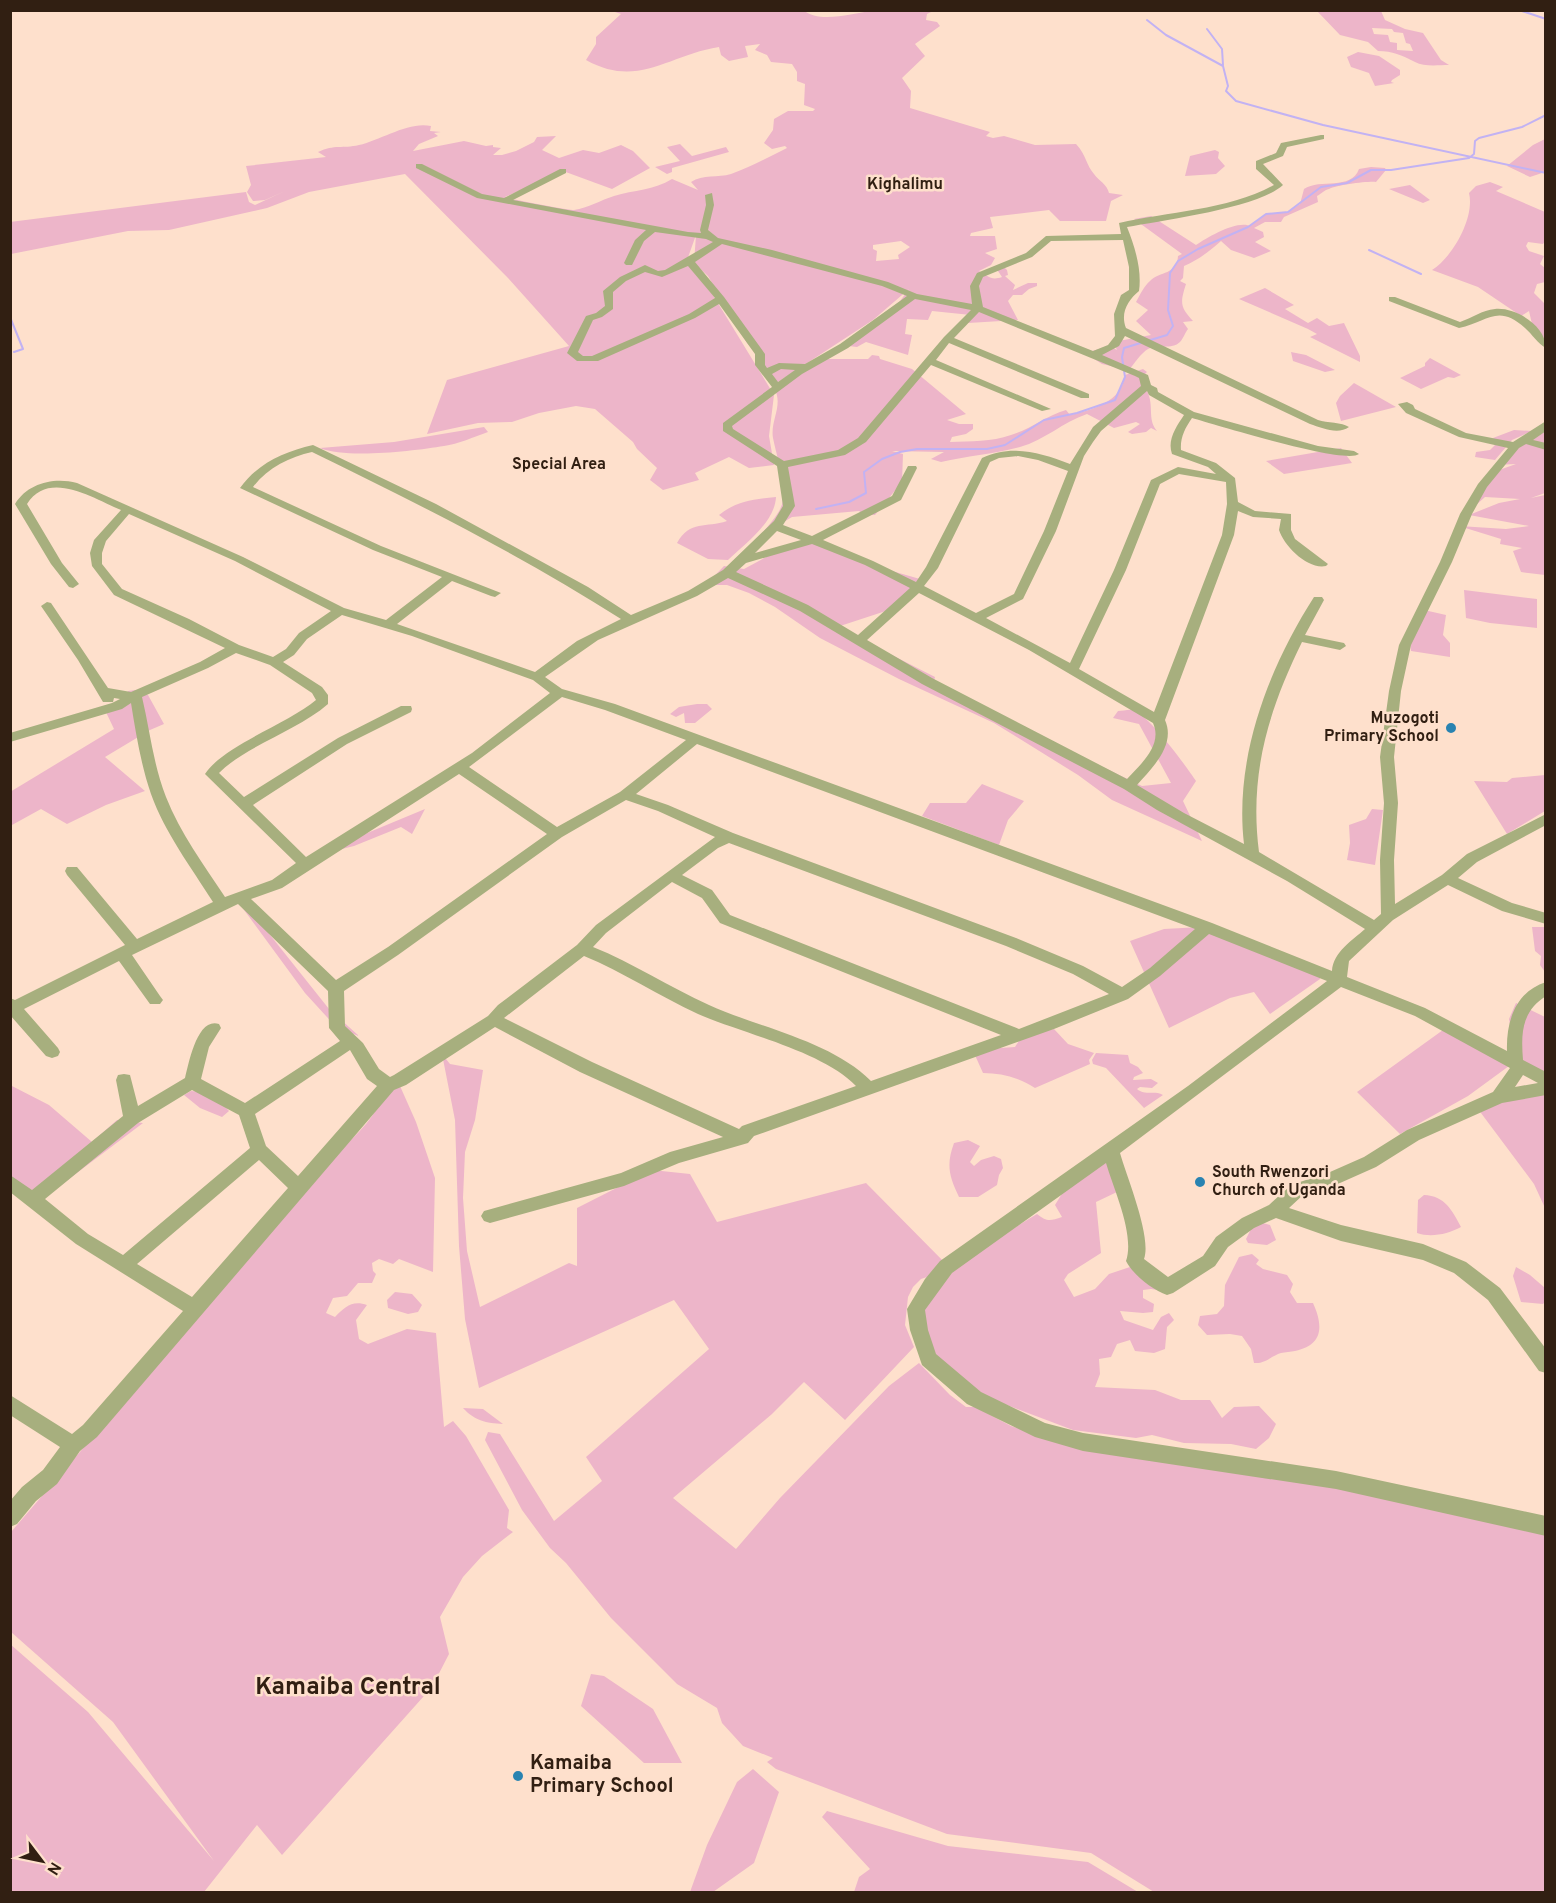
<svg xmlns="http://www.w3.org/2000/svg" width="1556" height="1903" font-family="Overpass,sans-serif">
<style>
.green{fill:#edb5c9;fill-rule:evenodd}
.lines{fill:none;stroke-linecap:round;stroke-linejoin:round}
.stream{stroke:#c2b2f3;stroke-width:2}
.minor{fill:#a7af7e;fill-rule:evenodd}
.poi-dot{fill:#2983b1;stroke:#fee0cc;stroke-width:2}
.labels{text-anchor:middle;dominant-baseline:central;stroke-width:5;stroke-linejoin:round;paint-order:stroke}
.far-quarter-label{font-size:16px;font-weight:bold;fill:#311f12;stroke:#fee0cc}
.poi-label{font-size:16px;font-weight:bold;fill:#311f12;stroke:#fee0cc;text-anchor:end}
.near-poi-label{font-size:20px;font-weight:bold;fill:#311f12;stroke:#fee0cc;text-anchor:start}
.near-quarter-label{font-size:24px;font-weight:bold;fill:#311f12;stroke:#fee0cc}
</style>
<rect width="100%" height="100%" fill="#fee0cc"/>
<path class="green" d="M609,10H803C820,24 852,13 872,11C892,8 913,11 933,11L927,14L926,20L937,22L940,26L915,44L925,56L902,78L911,91L910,108L990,132L986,136L993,138L1004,136L1035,145L1076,144C1087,156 1086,165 1094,174C1099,181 1107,184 1109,193L1123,195L1111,201L1106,221H1060L1049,210L990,217L993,228L971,233L970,236H995L997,249L985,253L995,258L991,265L979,271C988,276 991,281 1002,277L996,268L1004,267L1007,270L1008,275L1005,276L1015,285L1013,290L1028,283H1037V286L1029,289L1022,295H1013L1008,301L1018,320L968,323L971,315L932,311L928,320L907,319L905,334L912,335L908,355L866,342L857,347L840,345L900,301L909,289L873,320L772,386L760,358L747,343L708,276L694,263L696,235L686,263L702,277L774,395L769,436L774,465L749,468L729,457L695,473L699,480L663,490L650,480L657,468L637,449L633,442L595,409L576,406L539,413L512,422L478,423L427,434L447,380L569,346L508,278L405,174L309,192L267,208L169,230L128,231L11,254L10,222L246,192L249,202L255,205L285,191L265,200L253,201L247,192L251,185L246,166L326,157L318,152C335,144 342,149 359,145C381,140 409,121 431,126L430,131L441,132L434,133L438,136L419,144L413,151L464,141L486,146L493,145V147L501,148L493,155H502L516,151L534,142L537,137L556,136L542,150L559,158L583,150L599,153L621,145L633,151L650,168L612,189L563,171L505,197C509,199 569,210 574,210C588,208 601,200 614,196C634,190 654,190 672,179L698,190L691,182C703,174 718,178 731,174C750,167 769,157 787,148L785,146L772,149L764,143L773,130L774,119L788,111H813L815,109L804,105L805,84L797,81V72L792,64L771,62L767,55L755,50L760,44L745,46L748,57L729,61L721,55L719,47C668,55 638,89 586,60L596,44V37L621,14ZM901,241L910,247L898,255L899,259L876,261L877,251L873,249V245Z
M1317,11H1381L1385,20L1405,29L1423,33L1441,60L1449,65C1438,65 1424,67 1415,62C1401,55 1393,51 1378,51L1368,42L1340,35ZM1372,28L1392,29L1394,32L1403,33L1406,43L1410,44L1413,51L1397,50V43L1390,42L1388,35L1374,34Z
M1358,52L1379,56L1400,70V75L1392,80L1391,82L1394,83L1375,86L1369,73L1351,67L1347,57Z
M1545,139V172L1530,177L1507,166L1533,145Z
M680,144L692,156L726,147L729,152L672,168V172L667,174L655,167L680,161L667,147Z
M1215,150L1219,152L1218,158L1225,166L1216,174L1185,176L1190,156Z
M1371,167L1385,168L1386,170L1376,182C1368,181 1337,185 1329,189C1324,190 1321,194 1317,196L1318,202L1284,217L1281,222H1265L1254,228L1263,232L1264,237L1255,242L1271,251L1254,258L1231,250L1221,241C1210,251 1198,260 1184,266L1183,278L1180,281L1186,284C1180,303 1180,307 1193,321L1183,322L1188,329C1185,333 1183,339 1180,342C1172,350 1157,344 1148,349C1141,353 1134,364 1129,370L1102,364L1085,353L1110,346L1117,350L1113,342L1151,335L1136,321L1148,310L1136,302C1140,295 1144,286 1150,281C1160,271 1177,275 1178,256L1182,254L1134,219L1151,216L1196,245C1208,237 1237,220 1250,226L1266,214L1288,212L1300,204L1304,189C1320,178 1351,191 1359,169Z
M1490,182L1503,187L1496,191L1545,212V241L1543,244L1528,242L1526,246L1529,251L1544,256L1540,264L1545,268V282L1537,284L1534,293L1545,304V340L1532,324L1529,311L1521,316L1478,287L1432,270C1453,257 1475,217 1469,193L1476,186Z
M1410,185L1430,200L1423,203L1389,189Z
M1265,288L1294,305L1285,309L1308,323L1317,318L1329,326L1344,323L1360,356V362L1310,337L1317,334L1308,329L1239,299Z
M1291,352L1306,355L1335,370L1325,372L1293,361Z
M872,355L879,356L880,359L912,369L966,414L947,420L959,424H973V429L966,434L952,437L950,442C971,441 991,442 1011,435C1031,429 1046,416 1066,410L1070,415C1092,410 1122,402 1125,375L1143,369L1147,372L1142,377C1143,385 1147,389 1149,396C1153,408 1148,421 1157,431L1151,428L1146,432L1132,434L1128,432L1140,424L1136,422L1114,428L1087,414C1063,422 1045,440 1020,447C994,454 967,456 941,462L931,459L944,452L892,451L903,454L902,482L875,515L863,514L859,511L792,517L759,537C766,528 777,517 781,507C788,492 776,453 773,438C770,420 784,405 774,388L816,359H868Z
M1430,358L1461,375L1454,378L1448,377L1421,389L1400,378L1425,366V363Z
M1354,383L1396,407L1341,421L1336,403L1340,396Z
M484,427L488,432C474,437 458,444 444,446C414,451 346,459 320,448L394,442Z
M1545,428V493L1531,498L1545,495V575L1521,572L1513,551L1522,548L1500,544L1501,539L1459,526L1506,529L1529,526L1469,515L1499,503L1520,499L1485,497L1465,515L1488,474L1516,464L1495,465Z
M1514,430L1532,431L1512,440L1495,460L1475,457L1476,452L1490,450L1496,444L1493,438Z
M1341,448L1352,463L1284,474L1266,461Z
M776,497C775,522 745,544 728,560L708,559L677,543C690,520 706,528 727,521L719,515C736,501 754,499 776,497Z
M814,543L885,569L927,581L898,607L837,627L935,677L933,685L1142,786L1171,783L1139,724L1113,718L1118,711C1122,711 1129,709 1133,710C1149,715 1186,766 1196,781L1183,801L1202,841L1112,800L1078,775L994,723L899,679L820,638L775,607L749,593L727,585H713L700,591L724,566L744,569L785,547Z
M1464,590L1537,599V628L1490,623L1466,618Z
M1424,610L1446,615L1443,635L1450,643V657L1411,651L1409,635Z
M135,690L148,695L164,724L150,730L105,757L145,791L106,805L67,824L41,809L12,825L10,792L114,729L105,710L126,696L128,691Z
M697,704H707L712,709L695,723H685L684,713L676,717L670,714L679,707Z
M1545,775V811L1507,834L1474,781L1507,782L1512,778Z
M982,784L1024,801L1008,820L999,845L922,816L930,803H966Z
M425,809L412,834L401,827L354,846L334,851L360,836Z
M1372,809L1383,810L1375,865L1347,860L1350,843L1349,825L1366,819Z
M236,899L243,901L329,1009L359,1036L337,1028L305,993Z
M1201,927L1321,974L1320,979L1270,1014L1254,992L1230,998L1169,1028L1130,941L1164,929Z
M1532,927H1545V972L1540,965L1541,956L1535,951Z
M1516,1003L1545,1017V1073L1517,1059L1509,1019Z
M1054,1029L1068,1044L1094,1053L1089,1060L1090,1064L1035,1088C1020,1078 1002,1073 983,1073L974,1053L986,1049L1015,1047L1022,1036Z
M1443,1030L1509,1066L1468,1096L1400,1134L1357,1092Z
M1096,1053L1128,1055L1130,1063L1138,1067L1143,1073L1134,1077L1133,1080L1151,1079L1158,1083L1152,1088L1140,1087L1137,1089C1145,1096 1155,1090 1163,1095L1144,1108L1106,1068L1093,1064L1092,1060Z
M442,1054L450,1064L483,1070L475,1120L465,1152L463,1198L467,1251L480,1307L569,1263L577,1266V1208L652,1170L690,1174L717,1222L866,1183L951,1269L921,1279L913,1287L908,1297L905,1325L914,1347L845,1420L804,1382L772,1414L673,1498L736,1549L780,1498L889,1386L919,1363L950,1395L966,1407H975L1011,1426L1059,1441L1307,1476L1545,1528V1892H1154L1091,1853L947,1834L776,1769L767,1762L773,1758L743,1746L722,1723L717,1708L677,1684L611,1618L566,1563L550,1548L522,1510L485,1440L488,1432L500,1434L554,1521L602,1481L586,1457L709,1349L674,1300L479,1388L465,1319L459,1246L455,1120Z
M10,1085L49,1105L92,1142L117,1120L143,1123L41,1200L11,1179Z
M400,1086L416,1122L435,1178L433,1272L399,1259L393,1264L379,1259L372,1263L373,1271L376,1274L372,1283H358L347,1296L333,1298L326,1313L335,1317C345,1307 352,1300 367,1305L356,1320L359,1339L368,1344L407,1329L436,1333L444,1427L453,1421L466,1436L509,1510L507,1528L513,1532L482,1556L463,1577L440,1617L449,1654L432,1687L282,1855L257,1825L204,1892H11L10,1644L88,1712L214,1861L113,1722L11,1632V1532L339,1151C358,1134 378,1115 385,1089Z
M191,1091C209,1092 218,1097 229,1111L222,1117L200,1108L184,1095Z
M1545,1092V1208L1534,1184L1475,1105Z
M968,1140L980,1146L970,1162L974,1166L981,1160L994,1156L1001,1159L1003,1168L999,1175L997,1185L978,1197H959C949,1176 946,1165 954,1143Z
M1105,1156L1117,1192L1096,1202L1101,1253L1068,1274L1064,1280L1074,1297L1095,1289L1109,1274L1133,1266L1164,1291L1151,1289L1143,1290V1298L1154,1304L1153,1312L1143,1313L1120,1311L1124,1320L1153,1330L1161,1317L1169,1313L1174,1320L1167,1327L1165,1349L1154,1353L1135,1351L1130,1340L1117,1344L1111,1357L1099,1359L1100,1374L1095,1387L1155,1390L1181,1400H1210L1222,1418L1234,1407L1259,1406L1276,1424L1269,1438L1256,1449L1231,1444L1184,1443L1152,1435L1136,1438L1073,1430L970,1391L929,1350L922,1303C948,1264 998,1238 1037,1214C1047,1222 1050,1221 1062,1217L1055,1205L1063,1192Z
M1424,1195C1445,1196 1452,1210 1461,1227C1448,1234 1431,1238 1417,1233L1418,1200Z
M1259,1222L1270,1225L1276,1240L1267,1245L1248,1243L1246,1239L1251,1229Z
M1252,1254L1259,1260L1256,1264L1263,1269L1287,1275L1293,1284L1290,1292L1297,1303H1313C1323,1325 1324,1345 1295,1351C1291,1352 1285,1352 1281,1353C1271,1356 1265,1364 1254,1363L1251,1349L1242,1336L1230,1334L1207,1335L1198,1325L1200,1316L1217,1314L1224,1306L1225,1285L1239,1257Z
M1516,1267L1530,1275L1545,1288V1302L1543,1304L1521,1302L1513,1276Z
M395,1292L412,1294L422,1305L418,1312L408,1314L388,1308L387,1300Z
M463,1408L483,1409L503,1424C486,1423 475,1421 463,1408Z
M591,1674L604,1676L653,1709L682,1763H644L581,1706Z
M753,1769L779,1792L754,1863L713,1892H690L707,1845L737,1782Z
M827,1811L948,1846L1088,1862L1138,1892H854L859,1877L870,1869L822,1817Z"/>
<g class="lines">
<path class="stream" d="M1519,10L1546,19
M1147,20L1166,35L1223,66L1228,86L1226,91L1236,101L1323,125L1546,173
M1207,29L1222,49L1223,65
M1369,250L1421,274
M10,317L23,349L14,352
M816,509L849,502L866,493L864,472L882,459L900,452L917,449H987L1005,445L1044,420L1077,413L1115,400L1125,377L1122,357L1124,348L1167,335L1173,326L1168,310L1170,273L1178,261L1198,249L1248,227L1266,214L1288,212L1321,187L1347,183L1371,170H1391L1469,158L1474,154L1475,141L1479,138L1522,127L1546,115"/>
<path class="minor" d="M1321,135H1324V139L1287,147L1283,156L1263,164L1283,185C1258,208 1163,220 1127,227C1135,247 1142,270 1139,291C1128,300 1120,313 1126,328L1318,420C1327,423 1342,422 1349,427C1338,435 1322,428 1310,424L1125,336L1119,346L1102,355L1148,375L1151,385L1157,388L1158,392L1194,412L1318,446L1354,451L1359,454C1345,465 1217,425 1192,418C1185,428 1180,438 1181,450L1216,463L1235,478L1238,502L1255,511L1291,514V530L1295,539L1328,564L1326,566C1308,570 1284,546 1279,530L1281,519L1253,517L1238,511L1234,535L1165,720C1176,745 1153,767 1137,785L1184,813L1244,844C1234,758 1268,669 1314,597H1322L1324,600L1305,635L1344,643L1346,646L1340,650L1302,642C1268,711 1249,775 1259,852L1374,920L1381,914L1380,860L1384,803L1380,757L1389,691L1399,645L1440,562L1460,514L1478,484L1508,448L1459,437L1406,413L1398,404L1407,402L1413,405L1415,409L1466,433L1513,442L1546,421V431L1533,440L1546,443V450L1526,444L1519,448L1487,487L1472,514L1452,562L1411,645L1401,691L1394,757L1398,803L1394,860L1395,904L1442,875L1467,854L1546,814V825L1477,862L1458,878L1512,903L1546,913V924L1502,911L1448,885L1393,920L1349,961L1347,977L1425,1008L1507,1051C1506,1022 1515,992 1546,982V996C1521,1012 1521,1034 1523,1060L1546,1072V1095L1502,1103L1419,1140L1376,1167L1340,1183L1303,1195L1289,1208L1341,1225L1423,1244L1466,1262L1500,1288L1546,1349V1373L1539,1371L1488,1300L1454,1273L1423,1260L1341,1241L1276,1218L1254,1228L1228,1247L1215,1266L1173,1293L1167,1295C1153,1290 1133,1275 1126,1261C1135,1235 1114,1190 1106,1163L952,1273L925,1310L928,1330L936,1354L981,1392L1045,1423L1083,1433L1336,1471L1546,1516V1536L1336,1489L1083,1451L1035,1437L967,1404L922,1365L910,1330L907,1309L925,1279L940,1261L1188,1086L1327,981L1209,934L1160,976L1128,999L1054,1029L754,1136L748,1143L679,1163L624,1186L490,1223L484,1221L481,1216L484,1211L621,1173L670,1152L723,1137L580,1072L495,1027L406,1085L394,1090L97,1437L80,1451L57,1484L36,1501L17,1524L10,1527V1501L22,1487L43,1470L60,1447L10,1415V1395L72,1434L83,1425L183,1311L76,1244L10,1192V1175L32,1190L123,1116L116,1080L118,1075L124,1074L130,1075L138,1106L185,1078C189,1063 197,1017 219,1024L221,1028L209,1047L201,1079L245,1103L340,1041L329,1028L328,991L238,904L132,955L160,996L163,1000L160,1004H150L119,961L24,1009L58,1048L60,1052L58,1056L52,1058L46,1056L10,1015V998L15,1000L125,945L67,875L65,871L67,867H77L137,939L213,902C191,867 165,833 151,794C141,765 136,734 131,703L122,709L10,742V733L112,703L120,699L114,698L113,702H103L78,660L41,606L47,602L51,603L108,688L131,692L200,662L225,648L114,595L92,566L90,553L94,540L121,510C94,499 49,469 27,504L62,563L79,584L73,588L69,587L51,564L15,504C28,483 54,477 77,483L243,557L344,608L386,620L442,577L373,550L240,488C258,463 284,452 313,445L436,504L588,587L631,615L688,591L723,570L774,521L783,506L777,466L723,431V423L772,387L755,365V354L719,304L695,318L598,361H577L567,353L586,316L596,313L605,306L603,291L620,277L645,265L658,271L665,270L713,242L706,239L655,232L644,241L632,265H626L624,263L635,240L646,230L477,198L416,168V164H422L482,194L504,198L560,169H566V173L513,200L688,232L701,233L700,230L706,205L705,195L712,193L714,205L708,230L718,238L772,250L888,282L917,294L972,304L970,286L977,273L1026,253L1046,236L1121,234L1119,223C1167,212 1230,210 1274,185L1256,169V161L1276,153L1281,143ZM1123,240L1129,267V290L1121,295L1114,314L1115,336L1108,345L1093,351L983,307L979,286L983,277L1032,257L1051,241ZM722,244L882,286L907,296L840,344L805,364L779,363L767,368L765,365V354L724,297L695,262ZM688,266L715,298L689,314L592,356H583L578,352L593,320L602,317L613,309V292L626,281L645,272L662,277ZM915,299L971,310L944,337L858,438L838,450L784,461L733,429L732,426L802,374L848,348ZM979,312L1135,376L1139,378L1141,386L1093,427L1070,464C1041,453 1012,444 982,458L926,567L916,582L873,561L823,540L901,500L917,468L916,466H908L892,496L812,536L783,525L795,506L788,467L845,455L866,442L931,365L1042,411L1051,409L936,360L949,343L1081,398H1089V394L954,338ZM781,369L795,370L778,382L772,374ZM1147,391L1149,395L1184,415C1176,427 1167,440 1172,454L1208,467L1216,474L1178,467L1151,480L1114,570L1070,663L986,618L1023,599L1056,531L1084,456L1093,442L1101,431ZM312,452C417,503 522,556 621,619L577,641L535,672L397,624L452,581L491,596L495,597L501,593L381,546L253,487C267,468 290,457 312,452ZM1018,456L1038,460L1068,471L1044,531L1014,594L976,613L924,586L938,568L990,462L999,458ZM1179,474L1226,482L1227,504L1222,535L1154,712L1079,669L1126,570L1160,484ZM129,514L235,561L331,611L299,633L286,649L273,657L239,645L189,619L122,589L102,564V553L106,541ZM777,531L801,540L755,553ZM812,544L865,565L910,588L858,635L808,605L736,572L746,563ZM728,578L800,611L922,684L1124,789L1157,810L1287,881L1365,929C1353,940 1333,952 1332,971L1212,923L615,704L562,689L545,677L598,640L697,596ZM919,593L1029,650L1153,723C1163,745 1141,764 1127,779L932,678L867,640ZM342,615L412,636L533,680L550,693L472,753L306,857L253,805L347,744L411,712L412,709L411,706H401L338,738L244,797L219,773C247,745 297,731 328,704V695L322,687L283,662L294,655L307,639ZM236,653L270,665L312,693L316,700C289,723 223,746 205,774L296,863L272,880L225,897C204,865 180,833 166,797C153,764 150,730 142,697L208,668ZM562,697L605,710L686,740L620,792L557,827L469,767ZM697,744L1195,929L1150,968L1122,987L1083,966L1016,938L733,833L668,805L636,794ZM459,774L547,834L388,947L336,980L251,899L282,888ZM626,800L658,811L715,837L596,925L577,945L498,1005L488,1016L394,1075L390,1077L379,1069L363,1043L345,1026L344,991L398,955L562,837ZM729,843L1006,946L1073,974L1109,994L1019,1029L730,915L712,890L682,875L718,848ZM672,882L702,898L720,923L1001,1035L871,1081C831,1041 760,1028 709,1005C669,987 633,963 593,947L606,933ZM584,956C623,972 659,996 698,1014C744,1034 822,1051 856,1086L742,1126L739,1129L592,1062L504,1018ZM1341,987L1415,1016L1510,1068L1493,1092L1407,1130L1364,1157L1330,1172L1291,1185L1269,1205L1242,1218L1216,1237L1203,1256L1168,1277L1144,1259C1152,1237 1127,1178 1120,1153ZM350,1050L367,1079L377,1086L298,1176L266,1146L255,1114ZM1523,1075L1538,1083L1515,1087ZM192,1090L239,1115L250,1148L123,1255L88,1234L45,1199L138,1123ZM259,1160L288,1188L192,1297L137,1264Z
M1389,297H1395L1460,322C1472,318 1482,310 1495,309C1516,307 1546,326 1546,348C1538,344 1532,334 1525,328C1498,303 1487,322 1459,328L1389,301Z"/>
</g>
<g class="poi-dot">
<circle cx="1451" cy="728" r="6"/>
<circle cx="1200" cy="1182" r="6"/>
<circle cx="518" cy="1776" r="6"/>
</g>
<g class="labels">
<g class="far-quarter-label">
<text x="905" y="185">Kighalimu</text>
<text x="559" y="465">Special Area</text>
</g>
<g class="poi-label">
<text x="1439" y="719">Muzogoti<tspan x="1439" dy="18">Primary School</tspan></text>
<text x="1212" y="1173" text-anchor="start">South Rwenzori<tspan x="1212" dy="18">Church of Uganda</tspan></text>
</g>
<g class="near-poi-label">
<text x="530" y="1764">Kamaiba<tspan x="530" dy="23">Primary School</tspan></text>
</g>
<g class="near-quarter-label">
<text x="348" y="1688">Kamaiba Central</text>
</g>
</g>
<rect width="1556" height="1903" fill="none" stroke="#311f12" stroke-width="24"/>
<g transform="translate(42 1861) rotate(122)" stroke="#fee0cc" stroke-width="4.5" paint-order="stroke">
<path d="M0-4.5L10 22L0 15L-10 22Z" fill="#311f12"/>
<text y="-9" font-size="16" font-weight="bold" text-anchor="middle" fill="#311f12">N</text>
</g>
</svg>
